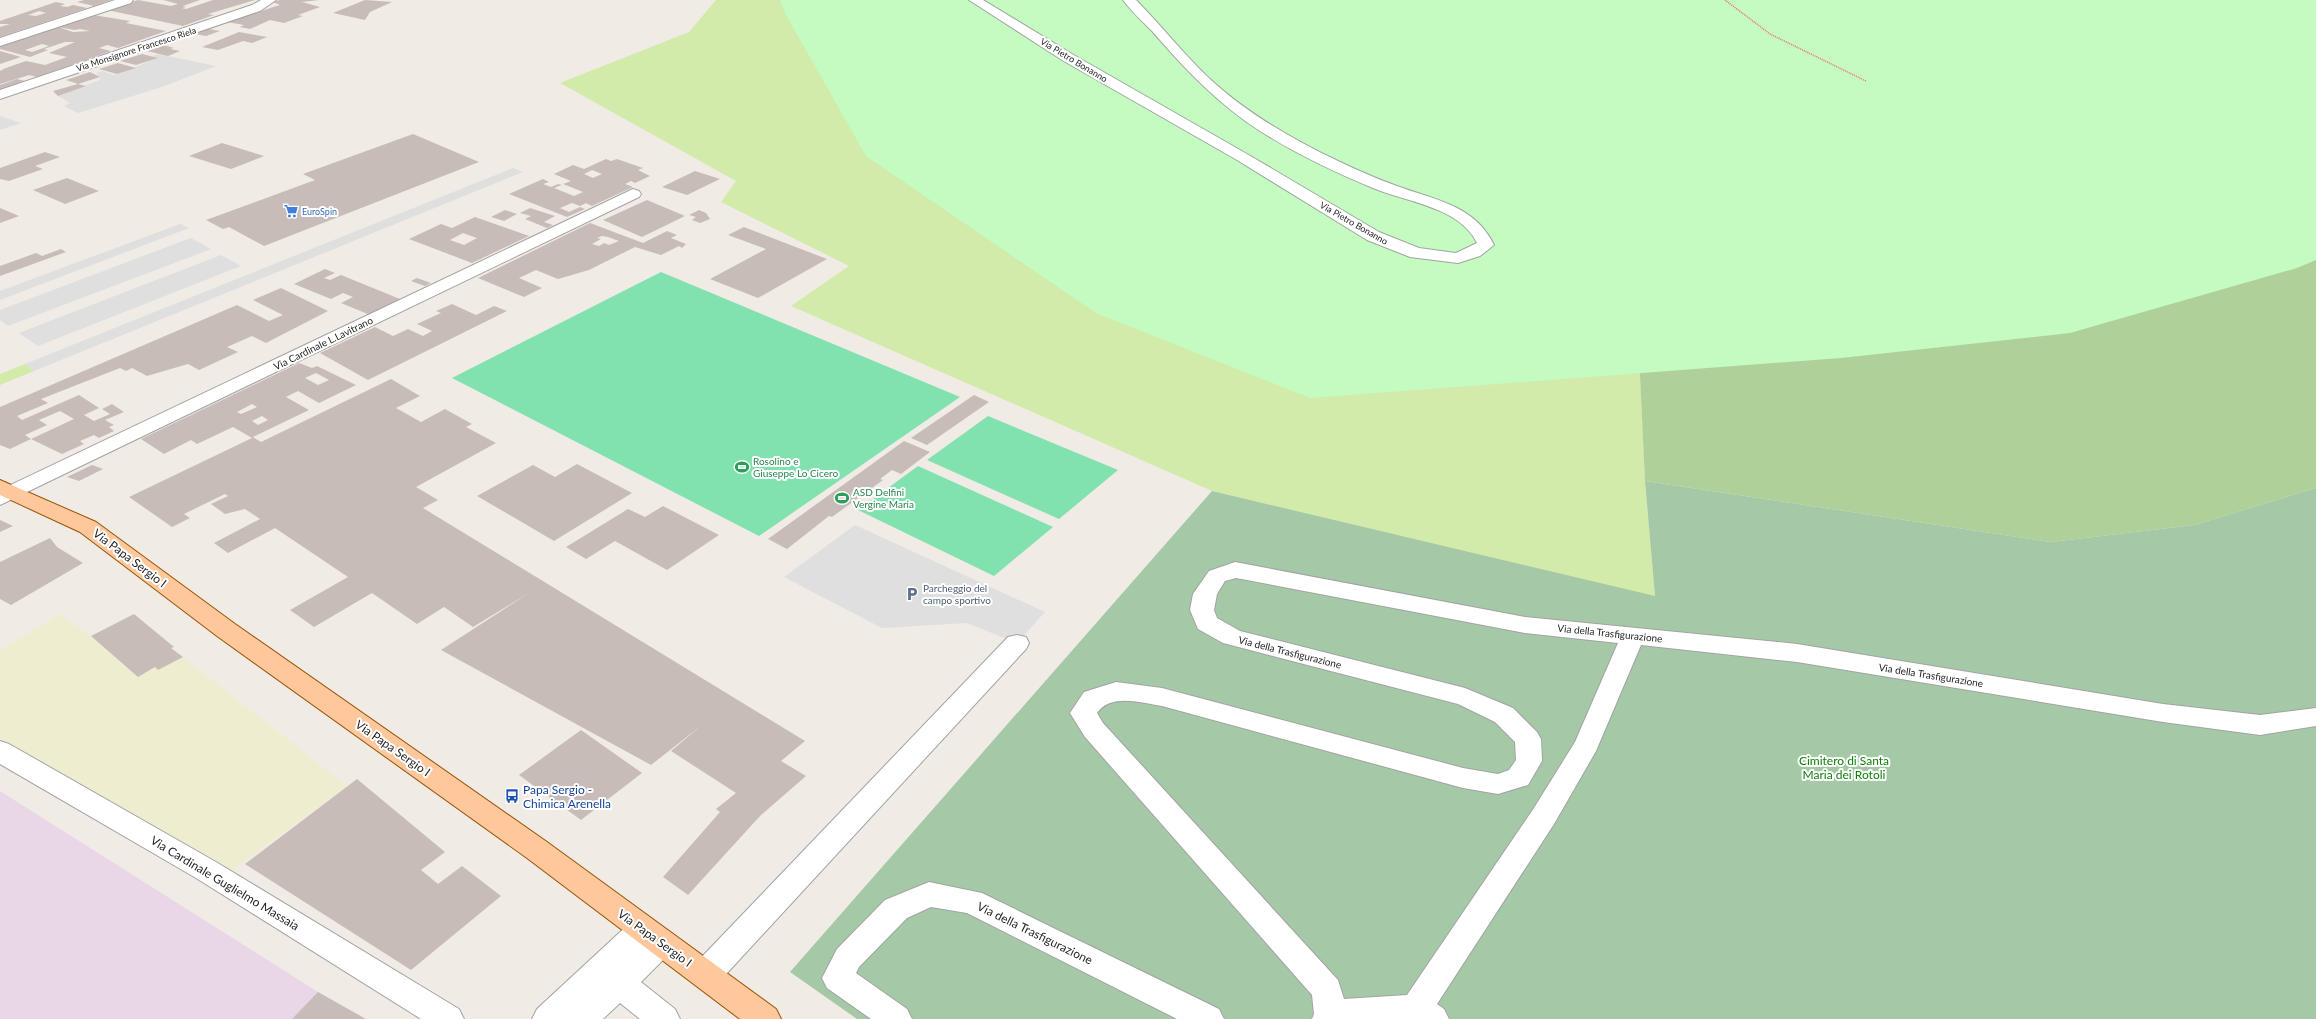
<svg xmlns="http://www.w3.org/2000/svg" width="2316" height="1019" font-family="Lato,sans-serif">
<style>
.industrial{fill:#e9d7e8}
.farmland{fill:#efedd0}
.grass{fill:#d2ebaa}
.forest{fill:#b0d099}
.cemetery{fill:#a5c9a6}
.park{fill:#c4fbc1}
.pitch{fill:#81e1af}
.parking{fill:#dfdfdf}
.building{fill:#c8bcb8;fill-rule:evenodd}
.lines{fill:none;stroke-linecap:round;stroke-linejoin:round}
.minor-casing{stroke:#a3a3a3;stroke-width:2}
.major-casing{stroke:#9a5300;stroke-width:2}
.path{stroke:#fd696d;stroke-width:1.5;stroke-dasharray:1 1;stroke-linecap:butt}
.minor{fill:#fff;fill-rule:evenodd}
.major{fill:#fec79c;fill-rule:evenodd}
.labels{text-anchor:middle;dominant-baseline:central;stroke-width:4;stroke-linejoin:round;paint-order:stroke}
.far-street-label{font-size:9px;fill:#1f1f1f;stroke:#fff}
.far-shop-label{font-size:9px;fill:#366cbe;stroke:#fff;text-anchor:start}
.street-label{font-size:10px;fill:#1f1f1f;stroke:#fff}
.leisure-label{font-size:10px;fill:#27864d;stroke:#fff;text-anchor:start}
.service-label{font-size:10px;fill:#4e5e75;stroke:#fff;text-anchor:start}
.near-street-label{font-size:12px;fill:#1f1f1f;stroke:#fff}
.near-park-label{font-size:12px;fill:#0f8109;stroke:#fff}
.near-transit-label{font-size:12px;fill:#164399;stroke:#fff;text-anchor:start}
</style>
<rect width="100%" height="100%" fill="#f0ebe5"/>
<path class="industrial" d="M0,791L318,992L361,1019H0Z"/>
<path class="farmland" d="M59,614L91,636L138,677L155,667L158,670L183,657L347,786L232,870L0,738V651Z"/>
<path class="grass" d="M716,0H1297L1636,292L1645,481L1655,597L1212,491L791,306L849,266L721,202L736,181L560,83L689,32Z
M25,364L34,371L0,385V374Z"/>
<path class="forest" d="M2316,119V488L2194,525L2051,542L1645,481L1636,292Z"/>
<path class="cemetery" d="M1645,481L2051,542L2194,525L2316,488V1019H857L790,972L1212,491L1655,596Z"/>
<path class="park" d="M780,0H2316V260L2297,268L2070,333L1841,358L1310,398L1096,313L866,156L786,15Z"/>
<path class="pitch" d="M661,272L960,397L759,536L452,378Z
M988,416L1118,470L1059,519L927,460Z
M918,466L1053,527L994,576L858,510Z"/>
<path class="parking" d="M158,54L216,66L162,87L78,113L64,106L70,103L58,96L100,80V77L96,73L102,71L113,75L119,74L157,58L152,56Z
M0,116L21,123L0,130Z
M513,168L523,172L34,371L25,364Z
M180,224L189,228L0,300V291Z
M191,238L211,249L8,326L0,320V310Z
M221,255L241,266L38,346L19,333Z
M855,525L1045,612L1017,643L967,623L882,628L784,577Z"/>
<path class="building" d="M84,0H111L94,6L77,2Z
M138,0L171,6L178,4L163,0H200L183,6L186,7L182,8L186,9L213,0H255L208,14L214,15L183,26L107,10Z
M280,0H319L302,2L320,7L298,15L303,16L284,23L270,20L250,29L240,27L244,25L227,22L280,5L273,2Z
M365,0L392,2L370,12L365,20L333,13Z
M56,2L65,4L60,6L67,7L73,5L87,8L0,37V27L10,24H0V21ZM39,11L46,13L36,16L28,15Z
M93,15L130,21L126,23L166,31L118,48L107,45L99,48L111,51L37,77L29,75L0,84V71L4,69H3L26,61L45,65L67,57L49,53L75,42H65L44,49L48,50L30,57L0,49V46ZM58,27L74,30L80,29L90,31L73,32ZM42,44L49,46L32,52L25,50Z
M209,29L220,31L206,36L195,34Z
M239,32L267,37L252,43L243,41L218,50L202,47Z
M163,45L174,48L170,49L180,51L168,56L147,51Z
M0,51L21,57L0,64Z
M142,54L158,58L136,65L120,61Z
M118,63L136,68L117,74L99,69Z
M90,72L100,77L78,84L66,80Z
M17,79L25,81L0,90V85Z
M78,84L86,86L58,96L53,91Z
M413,134L479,162L264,246L229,227L223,229L206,220L315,180L303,174Z
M222,143L264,156L231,169L189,156Z
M45,152L60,157L35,166L43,169L9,181L0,179V168Z
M606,159L611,161L617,159L643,168L638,170L650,176L635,183L631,181L625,184L633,187L592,206L586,203L580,206L572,203L560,208L569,212L580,207L585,209L567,217L509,194L543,179L549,182L543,184L551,187L558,184L562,185L554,188L574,196L583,192L563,184L571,181L554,174L573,165L584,169ZM592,170L602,174L593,178L584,174Z
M695,171L720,179L687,195L662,187Z
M67,178L99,191L65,204L33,190Z
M647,200L685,216L642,237L603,220Z
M0,208L19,216L0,223Z
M530,208L555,216L544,222L553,225L547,228L525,219L531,216L520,213Z
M505,210L517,214L504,221L491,217Z
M699,210L706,213L710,219L700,223L692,220L696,217L689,215Z
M475,217L529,236L472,263L409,239L441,224L452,228ZM463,233L477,238L464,245L450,240Z
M590,223L643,243L667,231L677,235L671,238L686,244L682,248L679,246L661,255L635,247L589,270L558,279L536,270L519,278L542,288L524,297L478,278ZM602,236L608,237L619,241L609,245L604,243L599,246L592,244L601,239L597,238Z
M744,227L780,241L827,259L758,298L710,279L766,249L728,235Z
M61,249L66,252L0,276V266L36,253L42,256Z
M325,269L335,273L324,278L330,280L341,275L400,299L370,315L341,303L353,297L343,293L331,299L294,284Z
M417,278L431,283L425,286L411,281Z
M281,288L328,311L266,343L252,336L227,347L238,352L199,370L188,364L147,376L132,368L126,371L120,368L41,399L48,403L17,416L22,420L79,395L99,408L84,415L94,421L110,414L102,409L112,404L124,412L105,420L114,425L109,427L114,431L99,438L94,435L80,441L84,444L62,454L31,439L74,419L60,411L39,420L47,425L25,435L31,439L10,449L0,445V407L237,305L269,321L283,315L253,300Z
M452,304L476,315L494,306L507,311L368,380L320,353L375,327L393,336L408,329L423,336L432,331L417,324L441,313L436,311Z
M299,363L312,368L317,366L356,385L319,403L298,391L286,397L309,410L253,437L261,442L391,379L420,396L396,408L421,422L445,409L472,424L466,427L496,443L416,487L438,500L423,508L805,741L781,761L806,776L760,816L688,895L663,877L720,812L716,809L736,793L671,751L702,725L651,765L441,650L532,591L473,627L444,607L417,624L372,593L314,627L290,610L348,577L275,528L228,553L214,543L260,519L245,509L225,514L211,504L228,496L225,494L184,514L190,518L172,527L129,497L252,438L233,427L197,444L191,440L164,454L141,439ZM316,373L329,380L318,385L305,378ZM252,404L257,407L241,414L237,412ZM262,416L268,420L258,425L252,421Z
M974,395L989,402L927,445L911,438Z
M904,441L930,452L901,474L892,470L880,479L883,480L832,517L829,516L787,549L768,539Z
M577,464L632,493L554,541L477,496L533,465L555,477Z
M92,465L103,469L79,481L67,477Z
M663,506L719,535L667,570L615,541L586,559L566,547L628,509L645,517Z
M0,520L13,526L0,532Z
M50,538L57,547L83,563L11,605L0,599V562Z
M134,614L174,647L171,648L183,657L158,670L155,667L138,677L91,636Z
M581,730L642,773L581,820L519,775Z
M357,779L445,852L421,870L438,884L462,866L501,896L411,970L245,864Z
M318,992L366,1019H292Z"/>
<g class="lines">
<defs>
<path id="minor" d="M115,0H133L131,3L0,46V38Z
M261,0H276L260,11L0,99V90L252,5Z
M969,0H983L1072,54L1247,154L1379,232L1419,248L1456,253L1477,243C1460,207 1406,202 1373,188C1334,172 1295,153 1260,131C1217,103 1185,69 1152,31C1142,21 1131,11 1123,0H1136C1162,26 1184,55 1211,80C1248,114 1292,139 1338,161C1357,170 1377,179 1397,186C1435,200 1475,205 1494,245L1480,256L1458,263L1410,257L1367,240L1237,160L1062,60Z
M633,189L639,191L641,194L639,197L0,505V490Z
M1235,562L1525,617L1797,644L2163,704L2260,715L2316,708V726L2260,735L2163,722L1797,662L1641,645L1596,751L1554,824L1437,1004L1444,1009L1449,1019H1312L1314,1014L1312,995L1085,737L1070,713L1084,692L1116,682L1162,688L1463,768L1498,774L1509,770L1516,760L1515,742L1495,722L1458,704L1223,643L1198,629L1190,610L1193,594L1209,571ZM1236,578L1525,633L1618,643L1575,742L1534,808L1407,995L1344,999L1338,980L1103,723L1097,713C1111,693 1141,703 1162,706L1463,788L1498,794L1528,785L1542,761L1541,739L1537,732L1513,708L1465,688L1240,631L1217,618L1214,610L1217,594L1225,581Z
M1017,635L1026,637L1029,643L1026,649L717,984L706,988L695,984L690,974L695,964L1008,637Z
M0,741L9,744L216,862L459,1009L464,1019H421L196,878L0,764Z
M929,882L982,893L1219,1009L1224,1019H1177L967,913L931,907L907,918L859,967L856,973L907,1009L912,1019H871L827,988L822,978L837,949L885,900Z
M643,917L654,921L658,931L671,934L675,943L671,952L641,982L675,1009L680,1019H640L620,1003L603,1019H532L537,1009L632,921Z"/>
<path id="major" d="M0,480L96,522L235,624L547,842L776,1009L781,1019H740L527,858L217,636L80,532L0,495Z"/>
</defs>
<use href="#minor" class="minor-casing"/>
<use href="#major" class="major-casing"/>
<path class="path" d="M1725,0L1770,34L1866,81"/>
<use href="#minor" class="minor"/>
<use href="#major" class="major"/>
</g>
<defs>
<symbol id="supermarket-bare" viewBox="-9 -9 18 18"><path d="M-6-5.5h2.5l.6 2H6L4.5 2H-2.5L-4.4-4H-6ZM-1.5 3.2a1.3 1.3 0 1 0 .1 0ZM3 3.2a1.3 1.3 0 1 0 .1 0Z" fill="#3f7fe0" stroke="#fff" stroke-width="2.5" paint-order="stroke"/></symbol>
<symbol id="stadium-bare" viewBox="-9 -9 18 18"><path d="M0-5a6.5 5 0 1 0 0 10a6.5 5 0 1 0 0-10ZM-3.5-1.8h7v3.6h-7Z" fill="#2e9e5b" stroke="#fff" stroke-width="2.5" paint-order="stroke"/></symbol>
<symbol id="parking-bare" viewBox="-9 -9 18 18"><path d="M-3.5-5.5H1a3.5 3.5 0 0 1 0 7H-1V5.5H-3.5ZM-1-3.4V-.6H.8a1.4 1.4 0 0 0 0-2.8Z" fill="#5c6f8a" stroke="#fff" stroke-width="2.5" paint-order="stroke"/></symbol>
<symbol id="bus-bare" viewBox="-9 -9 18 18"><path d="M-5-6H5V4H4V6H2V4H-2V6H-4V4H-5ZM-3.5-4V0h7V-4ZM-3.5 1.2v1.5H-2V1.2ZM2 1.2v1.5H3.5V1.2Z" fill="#1a4fb4" stroke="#fff" stroke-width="2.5" paint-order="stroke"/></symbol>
</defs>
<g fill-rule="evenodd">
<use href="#supermarket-bare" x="281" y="201" width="20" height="20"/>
<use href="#stadium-bare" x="732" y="457" width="20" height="20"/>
<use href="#stadium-bare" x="832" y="488" width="20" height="20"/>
<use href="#parking-bare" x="902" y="584" width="20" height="20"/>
<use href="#bus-bare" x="502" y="786" width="20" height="20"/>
</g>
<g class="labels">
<g class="far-street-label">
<text transform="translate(136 49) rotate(-18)">Via Monsignore Francesco Riela</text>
<text transform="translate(1074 60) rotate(31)">Via Pietro Bonanno</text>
<text transform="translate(1354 223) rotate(30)">Via Pietro Bonanno</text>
</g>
<g class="far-shop-label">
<text x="302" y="211">EuroSpin</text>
</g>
<g class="street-label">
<text transform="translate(323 343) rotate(-26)">Via Cardinale L.Lavitrano</text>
<text transform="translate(1610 633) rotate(6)">Via della Trasfigurazione</text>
<text transform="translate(1290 652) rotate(14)">Via della Trasfigurazione</text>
<text transform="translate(1931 675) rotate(9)">Via della Trasfigurazione</text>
</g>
<g class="leisure-label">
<text x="753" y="461">Rosolino e<tspan x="753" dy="12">Giuseppe Lo Cicero</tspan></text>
<text x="853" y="492">ASD Delfini<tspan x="853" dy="12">Vergine Maria</tspan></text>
</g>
<g class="service-label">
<text x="923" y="588">Parcheggio del<tspan x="923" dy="12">campo sportivo</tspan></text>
</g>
<g class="near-street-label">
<text transform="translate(130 558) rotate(37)">Via Papa Sergio I</text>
<text transform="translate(393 748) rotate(35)">Via Papa Sergio I</text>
<text transform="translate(225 883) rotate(31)">Via Cardinale Guglielmo Massaia</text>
<text transform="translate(1035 933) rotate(26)">Via della Trasfigurazione</text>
<text transform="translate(655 938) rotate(36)">Via Papa Sergio I</text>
</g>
<g class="near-park-label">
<text x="1844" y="760">Cimitero di Santa<tspan x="1844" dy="14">Maria dei Rotoli</tspan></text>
</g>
<g class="near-transit-label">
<text x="523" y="789">Papa Sergio -<tspan x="523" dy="14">Chimica Arenella</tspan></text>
</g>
</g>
</svg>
